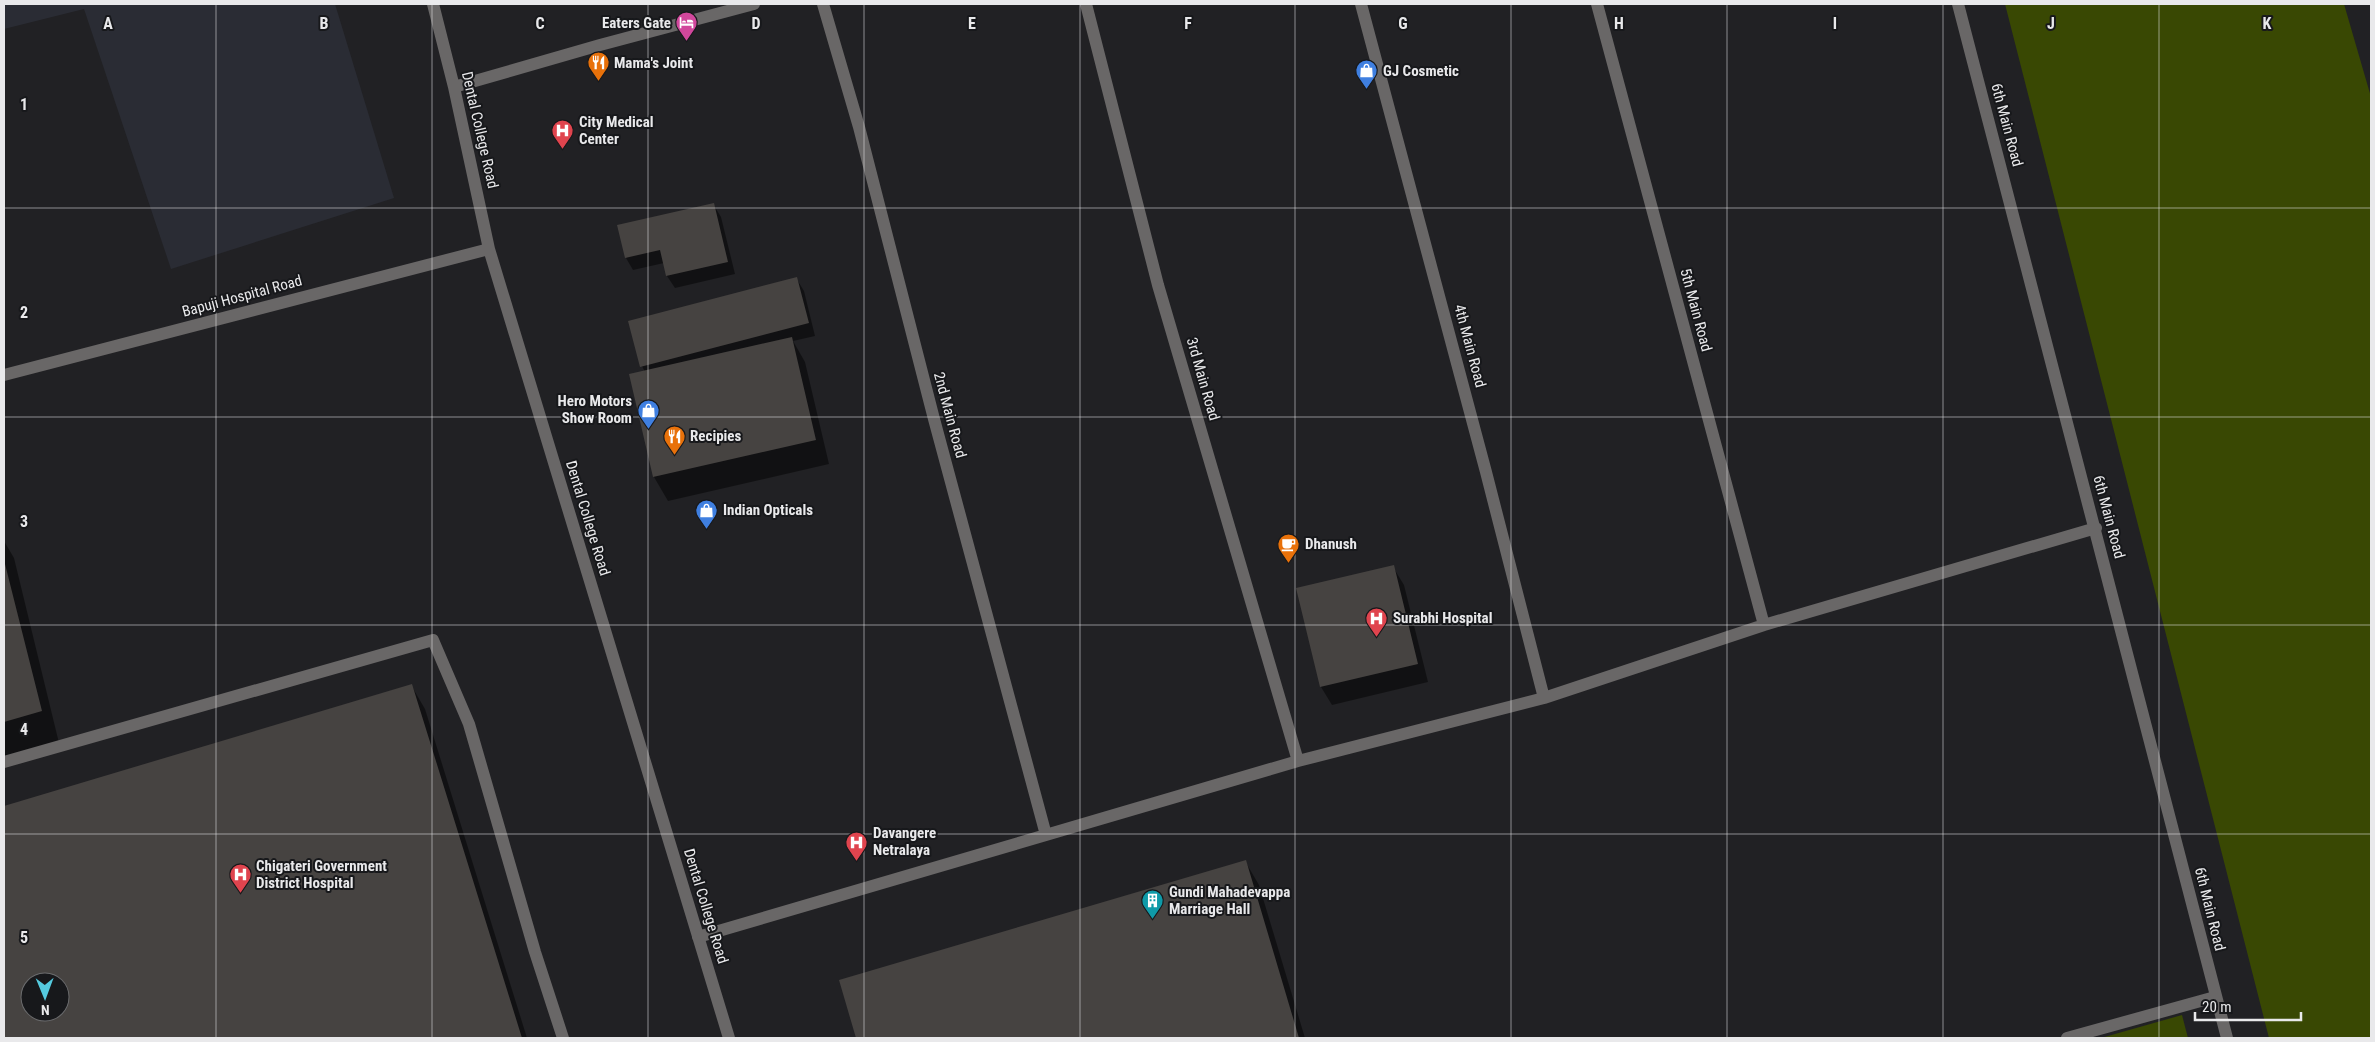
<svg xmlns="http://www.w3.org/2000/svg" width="2375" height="1042" font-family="'Roboto Condensed',sans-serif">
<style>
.built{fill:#2a2c34}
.green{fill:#394803}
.shadow{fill:#0007;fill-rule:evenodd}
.building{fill:#464341;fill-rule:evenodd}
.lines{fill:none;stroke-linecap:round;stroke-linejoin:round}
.minor{stroke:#696767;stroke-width:12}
.grid{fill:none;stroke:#e9e9eb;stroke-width:1;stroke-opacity:0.55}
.labels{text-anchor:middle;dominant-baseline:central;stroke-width:4;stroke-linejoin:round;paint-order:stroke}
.poi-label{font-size:15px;font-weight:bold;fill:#e9e9eb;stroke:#17181b;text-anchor:start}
.street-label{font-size:15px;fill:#e9e9eb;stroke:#17181b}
.grid-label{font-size:16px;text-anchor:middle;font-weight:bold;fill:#e9e9eb;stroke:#17181b;stroke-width:4;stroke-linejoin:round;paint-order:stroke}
</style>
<rect width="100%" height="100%" fill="#212124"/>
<path class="built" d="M4,4H335L394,198L171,269L84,9L4,29Z"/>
<path class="green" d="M2005,4H2344L2371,97V1038H2269Z
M2182,1015L2188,1038H2101Z"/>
<path class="shadow" d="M713,204L721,217L735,274L675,288L667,276L664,263L633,270L626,258Z
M796,278L804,291L815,336L793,341L805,362L829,464L668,501L654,477L645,372L642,366Z
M4,541L14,558L59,743L4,758Z
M1393,567L1404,585L1428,682L1332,705L1321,687Z
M411,685L425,709L527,1038H4V807ZM30,982H60V1012H30Z
M1245,861L1259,885L1305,1038H858L840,981Z"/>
<path class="building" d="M714,203L728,262L666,276L660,250L625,258L617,225Z
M797,277L809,323L640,367L628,321Z
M792,337L816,440L653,477L629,374Z
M4,560L42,711L4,722Z
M1394,565L1418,664L1320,687L1296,588Z
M412,684L522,1038H4V806ZM30,982H60V1012H30Z
M1246,860L1299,1038H856L839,980Z"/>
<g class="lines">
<path class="minor" d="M433,4L454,87L489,249L729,1038
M823,4L859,127L934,419L1046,835
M1086,4L1158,285L1298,761
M1361,4L1486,472L1544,698
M1597,4L1764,625
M1958,4L2227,1038
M454,87L600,45L754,4
M4,375L489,249
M4,762L433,640L469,724L535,952L563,1038
M698,937L1298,761L1544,698L1764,625L2096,528
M2067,1038L2215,997"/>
</g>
<path class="grid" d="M216,4V1038M432,4V1038M648,4V1038M864,4V1038M1080,4V1038M1295,4V1038M1511,4V1038M1727,4V1038M1943,4V1038M2159,4V1038M4,208H2371M4,417H2371M4,625H2371M4,834H2371"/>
<defs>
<symbol id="hotel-pin" viewBox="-11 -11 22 30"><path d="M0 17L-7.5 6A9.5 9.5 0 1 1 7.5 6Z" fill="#d1479c" stroke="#17181b"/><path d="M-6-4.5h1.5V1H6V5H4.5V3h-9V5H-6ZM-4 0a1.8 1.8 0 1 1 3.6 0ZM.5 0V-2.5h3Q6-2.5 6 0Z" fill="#fff"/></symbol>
<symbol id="restaurant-pin" viewBox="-11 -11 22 30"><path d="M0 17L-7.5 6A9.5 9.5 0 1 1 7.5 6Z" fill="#e8710a" stroke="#17181b"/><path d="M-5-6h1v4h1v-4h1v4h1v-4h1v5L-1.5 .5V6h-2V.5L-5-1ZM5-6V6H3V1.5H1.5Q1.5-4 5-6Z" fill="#fff"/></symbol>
<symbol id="shop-pin" viewBox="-11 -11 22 30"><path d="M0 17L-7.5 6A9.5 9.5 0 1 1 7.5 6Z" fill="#3f7fe0" stroke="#17181b"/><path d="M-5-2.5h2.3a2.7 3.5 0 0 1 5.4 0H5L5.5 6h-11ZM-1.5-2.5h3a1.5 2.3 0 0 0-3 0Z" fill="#fff"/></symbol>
<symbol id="hospital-pin" viewBox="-11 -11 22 30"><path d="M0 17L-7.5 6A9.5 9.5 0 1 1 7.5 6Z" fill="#e0444e" stroke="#17181b"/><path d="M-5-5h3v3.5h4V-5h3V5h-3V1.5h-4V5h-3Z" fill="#fff"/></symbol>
<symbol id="cafe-pin" viewBox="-11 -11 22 30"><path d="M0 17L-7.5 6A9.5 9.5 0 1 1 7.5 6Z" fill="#e8710a" stroke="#17181b"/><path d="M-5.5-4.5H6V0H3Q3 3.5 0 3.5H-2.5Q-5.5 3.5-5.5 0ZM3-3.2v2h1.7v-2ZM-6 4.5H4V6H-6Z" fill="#fff"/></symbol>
<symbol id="building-pin" viewBox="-11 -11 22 30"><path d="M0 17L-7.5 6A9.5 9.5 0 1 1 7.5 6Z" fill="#0f9aa8" stroke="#17181b"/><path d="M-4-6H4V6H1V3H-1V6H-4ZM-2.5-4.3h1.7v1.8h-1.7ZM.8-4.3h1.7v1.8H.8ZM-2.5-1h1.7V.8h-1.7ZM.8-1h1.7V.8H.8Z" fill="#fff"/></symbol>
</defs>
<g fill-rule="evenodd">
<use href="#hotel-pin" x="674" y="10" width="25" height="34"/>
<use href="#restaurant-pin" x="586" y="50" width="25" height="34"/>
<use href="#shop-pin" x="1354" y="58" width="25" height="34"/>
<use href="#hospital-pin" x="550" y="118" width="25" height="34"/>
<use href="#shop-pin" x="636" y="398" width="25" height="34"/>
<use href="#restaurant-pin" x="662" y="424" width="25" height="34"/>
<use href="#shop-pin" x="694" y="498" width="25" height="34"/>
<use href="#cafe-pin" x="1276" y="532" width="25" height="34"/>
<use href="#hospital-pin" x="1364" y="606" width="25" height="34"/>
<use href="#hospital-pin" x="844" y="830" width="25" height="34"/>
<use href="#hospital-pin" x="228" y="862" width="25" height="34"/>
<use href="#building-pin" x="1140" y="888" width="25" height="34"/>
</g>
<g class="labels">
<g class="poi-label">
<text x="671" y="23" text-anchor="end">Eaters Gate</text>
<text x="614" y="63">Mama's Joint</text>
<text x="1383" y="71">GJ Cosmetic</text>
<text x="579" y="122">City Medical<tspan x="579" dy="17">Center</tspan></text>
<text x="632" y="401" text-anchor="end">Hero Motors<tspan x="632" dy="17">Show Room</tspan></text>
<text x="690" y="436">Recipies</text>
<text x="723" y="510">Indian Opticals</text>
<text x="1305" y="544">Dhanush</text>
<text x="1393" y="618">Surabhi Hospital</text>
<text x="873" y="833">Davangere<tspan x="873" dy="17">Netralaya</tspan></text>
<text x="256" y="866">Chigateri Government<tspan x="256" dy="17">District Hospital</tspan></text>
<text x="1169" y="892">Gundi Mahadevappa<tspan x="1169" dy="17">Marriage Hall</tspan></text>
</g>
<g class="street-label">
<text transform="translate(2007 125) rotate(75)">6th Main Road</text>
<text transform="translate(480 130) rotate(77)">Dental College Road</text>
<text transform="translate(242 296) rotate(-15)">Bapuji Hospital Road</text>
<text transform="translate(1696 310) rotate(75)">5th Main Road</text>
<text transform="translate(1470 346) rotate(75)">4th Main Road</text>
<text transform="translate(1203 379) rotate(74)">3rd Main Road</text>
<text transform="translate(950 415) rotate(75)">2nd Main Road</text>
<text transform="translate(2109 517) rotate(75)">6th Main Road</text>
<text transform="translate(588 518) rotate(73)">Dental College Road</text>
<text transform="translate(706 906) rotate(73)">Dental College Road</text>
<text transform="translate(2210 909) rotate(76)">6th Main Road</text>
</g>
</g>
<g class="grid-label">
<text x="108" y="29">A</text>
<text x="324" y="29">B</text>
<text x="540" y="29">C</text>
<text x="756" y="29">D</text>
<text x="972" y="29">E</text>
<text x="1188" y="29">F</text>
<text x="1403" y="29">G</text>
<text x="1619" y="29">H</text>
<text x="1835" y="29">I</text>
<text x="2051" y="29">J</text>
<text x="2267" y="29">K</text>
<text x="24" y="110">1</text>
<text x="24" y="318">2</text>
<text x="24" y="527">3</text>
<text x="24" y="735">4</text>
<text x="24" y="943">5</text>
</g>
<rect width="2375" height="1042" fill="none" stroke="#e9e9eb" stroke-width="10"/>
<g transform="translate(45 997) rotate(179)"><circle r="24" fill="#17181b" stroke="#6b6c6e"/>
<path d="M0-4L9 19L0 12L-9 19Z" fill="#55cadf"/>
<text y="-8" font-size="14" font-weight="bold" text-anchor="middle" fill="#e9e9eb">N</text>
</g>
<path d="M2195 1012v8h106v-8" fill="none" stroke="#e9e9eb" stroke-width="2.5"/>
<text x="2202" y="1012" font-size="15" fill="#e9e9eb" stroke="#17181b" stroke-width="4" paint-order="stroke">20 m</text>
</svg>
